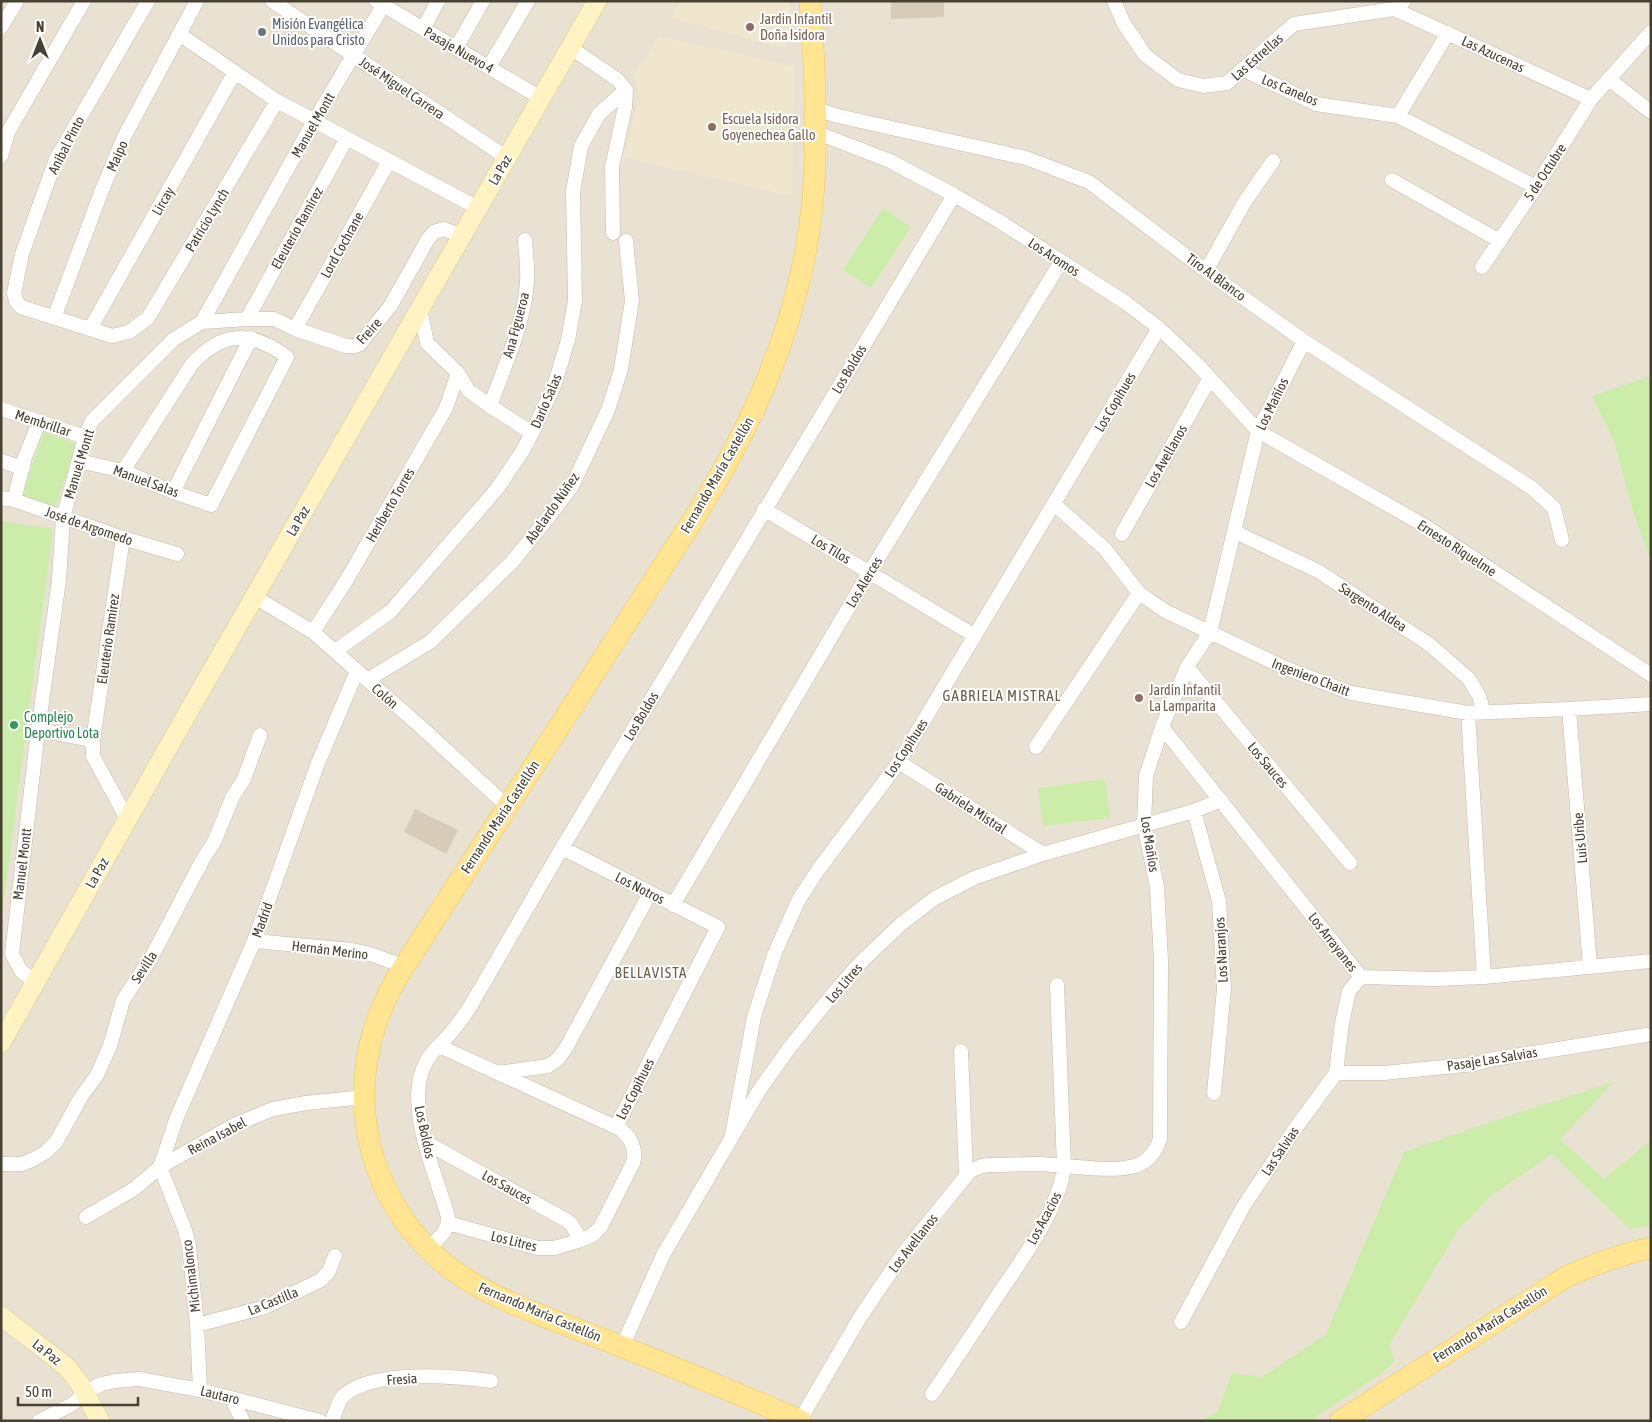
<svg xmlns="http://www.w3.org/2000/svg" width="1652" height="1422" font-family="'Asap Condensed',sans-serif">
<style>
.residential{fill:#e9e2d2}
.education{fill:#efe6cd}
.green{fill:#cceda9}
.building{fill:#d7ccb9}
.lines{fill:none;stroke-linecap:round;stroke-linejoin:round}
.street-casing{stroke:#c3bba9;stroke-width:15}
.secondary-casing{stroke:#d8c88f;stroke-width:20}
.primary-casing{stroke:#efc757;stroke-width:22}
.street{stroke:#fff;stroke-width:14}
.secondary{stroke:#fff3c3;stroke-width:19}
.primary{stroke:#ffe492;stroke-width:21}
.education-dot{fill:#8d6e63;stroke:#fff;stroke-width:2}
.worship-dot{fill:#6b7280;stroke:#fff;stroke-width:2}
.leisure-dot{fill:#2e9e5b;stroke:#fff;stroke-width:2}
.labels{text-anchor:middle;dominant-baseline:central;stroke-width:4;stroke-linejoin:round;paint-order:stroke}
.education-label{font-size:14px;fill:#785e54;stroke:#fff;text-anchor:start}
.worship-label{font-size:14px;fill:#5b616d;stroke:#fff;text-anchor:start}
.street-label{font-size:14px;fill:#474033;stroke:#fff}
.leisure-label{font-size:14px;fill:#27864d;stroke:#fff;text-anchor:start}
.neighbourhood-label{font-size:15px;letter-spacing:1px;fill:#6b5f4a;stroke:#fff}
</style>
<rect width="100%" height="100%" fill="#f4f0e4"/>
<path class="residential" d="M1,1H1651V1421H1Z"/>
<path class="education" d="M681,1H788L793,18V36L785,46L780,47L671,18Z
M659,37L794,66L792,196L623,157L640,97L634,74Z"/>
<path class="green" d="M883,208L911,227L871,288L843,270Z
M1648,377L1651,378V557L1649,556L1633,511L1614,441L1592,396Z
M44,432L77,444L54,510L21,498Z
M1,521L53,529L1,921Z
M1105,779L1110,818L1043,826L1038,788Z
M1614,1082L1560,1139L1604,1179L1651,1140V1225L1630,1229L1552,1154L1493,1194L1458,1230L1389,1345L1395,1361L1382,1373L1310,1421H1201L1218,1411L1232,1373L1262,1377L1326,1334L1404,1152L1520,1112Z"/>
<path class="building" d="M891,1H944V17L891,19Z
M415,809L458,830L446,854L404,832Z"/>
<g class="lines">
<defs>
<path id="street" d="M148,1L56,159L22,254L14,293L16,301L21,307L112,336L129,332L148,318L277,101
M272,1L507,158
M376,1L541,98
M1114,1L1124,24L1145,55L1178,80L1204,86L1227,83L1294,24L1394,9L1404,1
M1394,9L1591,99
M1,27L17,1
M423,29L438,1
M179,34L277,101L478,208
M456,48L483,1
M571,48L618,80L626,90L625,107L612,167L613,233
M489,67L528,1
M1242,69L1316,104L1398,116L1536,187
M1610,80L1651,112
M815,109L838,116L1026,158L1089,182L1206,271L1304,341L1532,488L1554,508L1562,540
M1398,116L1448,33
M815,132L890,161L954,195L999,221L1126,303L1159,328L1197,364L1258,431L1425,526L1651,675
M1,156L8,132L84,1
M1392,180L1500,241
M1482,267L1536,187L1591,99L1651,32
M1206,271L1244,203L1273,161
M420,309L427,343L458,373L468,390L490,406L532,433
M54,318L102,190L124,137L197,1
M247,319L347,138
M202,322L247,319H274L295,329L346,346H355L360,344L391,305L428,239L434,232L444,229L462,236
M90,329L235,72
M295,329L389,161
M490,406C504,368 524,324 527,283C528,269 526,255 525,240
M1,409L85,437
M1,461L23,468
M79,461L123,471L173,492L211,505L287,357C252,331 223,330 192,364L123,471
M173,492L251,338
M1,498L14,500L123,538L177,554
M14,500L25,457L39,422
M1054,504L1105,549L1139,593L1165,611L1283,667L1351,693L1468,713L1569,709L1651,704
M764,509L975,636
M1235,532L1318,571L1430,645L1469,679L1479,696L1484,712
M1122,534L1210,378
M123,538L93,740V756L127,819
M255,597L313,632L422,728L507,806
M313,632L346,581L439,420L446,408L458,373
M335,651L390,612L496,490L522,452L532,433L554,386L568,340L575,301L573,192L581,146L599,114L626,90
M1187,667L1350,863
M367,680L430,642L512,562L547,519L572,486L608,410L621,369L632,301L626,241
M1569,709L1590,966
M1468,713L1484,977
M1162,727L1361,977L1435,979L1484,977L1651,961
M38,730L93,740
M1036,747L1139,593
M899,762L1043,854
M1194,811L1219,901L1224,989L1214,1093
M562,848L718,927L616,1127
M673,905L869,573L1061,262
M254,941L352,950L370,954L403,966
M36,982L21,971L12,954L38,730L59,580L63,518L85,437L92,421L174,339L202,322L314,121L386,1
M439,1046L620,1129C631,1137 637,1150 633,1163L600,1228L591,1236L575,1242L554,1248H538L448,1223
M961,1051L966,1175
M497,1073L548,1066L558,1059L566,1048L650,893
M1336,1073H1384L1475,1064L1488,1060L1646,1035
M732,1135L754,1017L774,955L798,901L818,870L899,762L1159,328
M425,1142L566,1220L571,1224L581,1240
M1,1164H22L34,1159L46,1152L56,1142L81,1097L97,1075L110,1046L123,1000L151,958L203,859L214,842L233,796L244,779L260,735
M160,1167L177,1117L254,941L318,763L357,671
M160,1167L185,1230L189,1246L197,1325L200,1390
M86,1217L134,1189L160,1167L234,1125L273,1109L306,1103L364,1097
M428,1249C437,1239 449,1232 448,1217C436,1174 403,1104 426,1062C431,1052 441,1044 448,1036C457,1026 464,1016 471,1005L562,848L954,195
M1181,1322L1243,1207L1292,1133L1336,1073L1342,1023L1349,991L1361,977
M197,1325L265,1307L321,1280L329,1271L335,1256
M622,1347L663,1255L760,1089L790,1047L837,989L858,965L901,924L935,898L974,878L1043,854L1194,811L1221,800
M932,1394C954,1362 975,1330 996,1298C1020,1262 1060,1209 1064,1166L1057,985
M231,1398L243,1421
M800,1420L859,1319L875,1295L903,1254L970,1171L982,1166L989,1165C1006,1165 1023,1164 1039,1164C1065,1165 1112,1173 1135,1166C1148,1162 1156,1151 1160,1139L1161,961L1157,887L1144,824L1146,776L1162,727L1187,667L1210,632L1258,431L1304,341
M39,1421L71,1405L93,1388L102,1384L115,1381L139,1379L200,1390L320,1421
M332,1421C335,1414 338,1401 343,1396C373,1369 454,1376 491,1381"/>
<path id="secondary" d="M1,1043L195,700L597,1
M1,1316L67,1367L80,1384L100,1421"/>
<path id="primary" d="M801,1421C742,1395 683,1371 623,1347C576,1328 526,1312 481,1288C394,1241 349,1146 369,1049C374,1024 384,1001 396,979L700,509C759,414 803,310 813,198C818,133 815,66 810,1
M1340,1421L1564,1278C1592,1265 1620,1254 1651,1248"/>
</defs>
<use href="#street" class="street-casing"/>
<use href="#secondary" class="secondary-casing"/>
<use href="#primary" class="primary-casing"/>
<use href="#street" class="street"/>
<use href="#secondary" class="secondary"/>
<use href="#primary" class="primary"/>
</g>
<g class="education-dot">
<circle cx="750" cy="27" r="5"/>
<circle cx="712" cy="127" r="5"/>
<circle cx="1139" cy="698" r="5"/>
</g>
<circle class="worship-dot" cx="262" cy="32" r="5"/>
<circle class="leisure-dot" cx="14" cy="725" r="5"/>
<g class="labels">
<g class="education-label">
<text x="760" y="19">Jardín Infantil<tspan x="760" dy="16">Doña Isidora</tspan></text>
<text x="722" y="119">Escuela Isidora<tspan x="722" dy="16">Goyenechea Gallo</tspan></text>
<text x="1149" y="690">Jardín Infantil<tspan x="1149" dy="16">La Lamparita</tspan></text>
</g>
<g class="worship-label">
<text x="272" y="24">Misión Evangélica<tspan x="272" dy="16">Unidos para Cristo</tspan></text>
</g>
<g class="street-label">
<text transform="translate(459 50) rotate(30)">Pasaje Nuevo 4</text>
<text transform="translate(1493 54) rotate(25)">Las Azucenas</text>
<text transform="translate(1257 57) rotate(-41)">Las Estrellas</text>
<text transform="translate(402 88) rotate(34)">José Miguel Carrera</text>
<text transform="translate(1290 90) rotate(23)">Los Canelos</text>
<text transform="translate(313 125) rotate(-60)">Manuel Montt</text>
<text transform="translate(66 145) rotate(-63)">Aníbal Pinto</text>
<text transform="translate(117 156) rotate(-66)">Maipo</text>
<text transform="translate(500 170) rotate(-60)">La Paz</text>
<text transform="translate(1545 172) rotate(-57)">5 de Octubre</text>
<text transform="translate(163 201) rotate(-60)">Lircay</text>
<text transform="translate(207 220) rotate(-59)">Patricio Lynch</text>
<text transform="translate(297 228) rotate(-61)">Eleuterio Ramírez</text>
<text transform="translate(342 245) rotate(-61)">Lord Cochrane</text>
<text transform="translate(1054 257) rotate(33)">Los Aromos</text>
<text transform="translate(1216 277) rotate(36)">Tiro Al Blanco</text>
<text transform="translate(516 325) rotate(-75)">Ana Figueroa</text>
<text transform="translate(369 331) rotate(-48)">Freire</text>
<text transform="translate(849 369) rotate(-59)">Los Boldos</text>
<text transform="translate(546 401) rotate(-67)">Darío Salas</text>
<text transform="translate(1115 402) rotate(-59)">Los Copihues</text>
<text transform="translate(1272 404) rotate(-64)">Los Mañíos</text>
<text transform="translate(43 423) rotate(18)">Membrillar</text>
<text transform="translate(1166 456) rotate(-60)">Los Avellanos</text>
<text transform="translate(79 464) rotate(-73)">Manuel Montt</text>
<text transform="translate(717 475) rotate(-60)">Fernando María Castellón</text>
<text transform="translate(146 481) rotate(20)">Manuel Salas</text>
<text transform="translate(390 505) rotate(-60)">Heriberto Torres</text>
<text transform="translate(552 508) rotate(-55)">Abelardo Núñez</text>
<text transform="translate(298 521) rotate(-60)">La Paz</text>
<text transform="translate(89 526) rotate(19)">José de Argomedo</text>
<text transform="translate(1457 548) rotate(33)">Ernesto Riquelme</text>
<text transform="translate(831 549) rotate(31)">Los Tilos</text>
<text transform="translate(864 582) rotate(-59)">Los Alerces</text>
<text transform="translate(1373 607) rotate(33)">Sargento Aldea</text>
<text transform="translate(108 639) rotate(-82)">Eleuterio Ramírez</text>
<text transform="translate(1311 677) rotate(21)">Ingeniero Chaitt</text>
<text transform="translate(385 696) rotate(41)">Colón</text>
<text transform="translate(641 716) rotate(-59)">Los Boldos</text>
<text transform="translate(906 748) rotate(-57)">Los Copihues</text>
<text transform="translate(1268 765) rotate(50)">Los Sauces</text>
<text transform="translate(971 808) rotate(33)">Gabriela Mistral</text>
<text transform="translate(500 817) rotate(-57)">Fernando María Castellón</text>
<text transform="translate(1580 838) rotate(-95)">Luis Uribe</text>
<text transform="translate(1150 844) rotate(81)">Los Mañíos</text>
<text transform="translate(22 864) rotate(-83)">Manuel Montt</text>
<text transform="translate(97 873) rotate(-61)">La Paz</text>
<text transform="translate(640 888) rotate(27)">Los Notros</text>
<text transform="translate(262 920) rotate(-70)">Madrid</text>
<text transform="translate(1333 942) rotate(52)">Los Arrayanes</text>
<text transform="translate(330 950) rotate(7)">Hernán Merino</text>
<text transform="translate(1221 950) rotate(-93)">Los Naranjos</text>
<text transform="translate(144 967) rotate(-57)">Sevilla</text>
<text transform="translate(844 983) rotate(-49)">Los Litres</text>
<text transform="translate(1492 1059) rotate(-9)">Pasaje Las Salvias</text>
<text transform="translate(635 1089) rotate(-63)">Los Copihues</text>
<text transform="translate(425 1132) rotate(78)">Los Boldos</text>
<text transform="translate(217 1136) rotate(-28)">Reina Isabel</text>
<text transform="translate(1280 1151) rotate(-56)">Las Salvias</text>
<text transform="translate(507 1187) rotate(29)">Los Sauces</text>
<text transform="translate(1044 1218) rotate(-62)">Los Acacios</text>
<text transform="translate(514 1241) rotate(14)">Los Litres</text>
<text transform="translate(913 1243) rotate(-52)">Los Avellanos</text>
<text transform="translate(191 1276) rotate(-97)">Michimalonco</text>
<text transform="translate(273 1301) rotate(-22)">La Castilla</text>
<text transform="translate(540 1312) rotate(23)">Fernando María Castellón</text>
<text transform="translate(1490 1324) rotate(-32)">Fernando María Castellón</text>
<text transform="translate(47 1352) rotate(38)">La Paz</text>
<text transform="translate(402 1379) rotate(-4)">Fresia</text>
<text transform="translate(220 1395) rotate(14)">Lautaro</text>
</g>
<g class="leisure-label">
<text x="24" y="717">Complejo<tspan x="24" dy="16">Deportivo Lota</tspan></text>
</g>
<g class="neighbourhood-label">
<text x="1002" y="695">GABRIELA MISTRAL</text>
<text x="651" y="972">BELLAVISTA</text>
</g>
</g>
<rect width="1652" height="1422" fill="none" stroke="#474033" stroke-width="5"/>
<g transform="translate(40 40)" stroke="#ffffff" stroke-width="4" paint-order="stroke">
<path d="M0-4L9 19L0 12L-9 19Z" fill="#474033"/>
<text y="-8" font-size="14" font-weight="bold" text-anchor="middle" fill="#474033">N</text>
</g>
<path d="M18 1397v8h120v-8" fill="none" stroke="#474033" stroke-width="2.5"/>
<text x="25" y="1397" font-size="15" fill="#474033" stroke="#ffffff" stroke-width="4" paint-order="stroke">50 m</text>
</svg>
